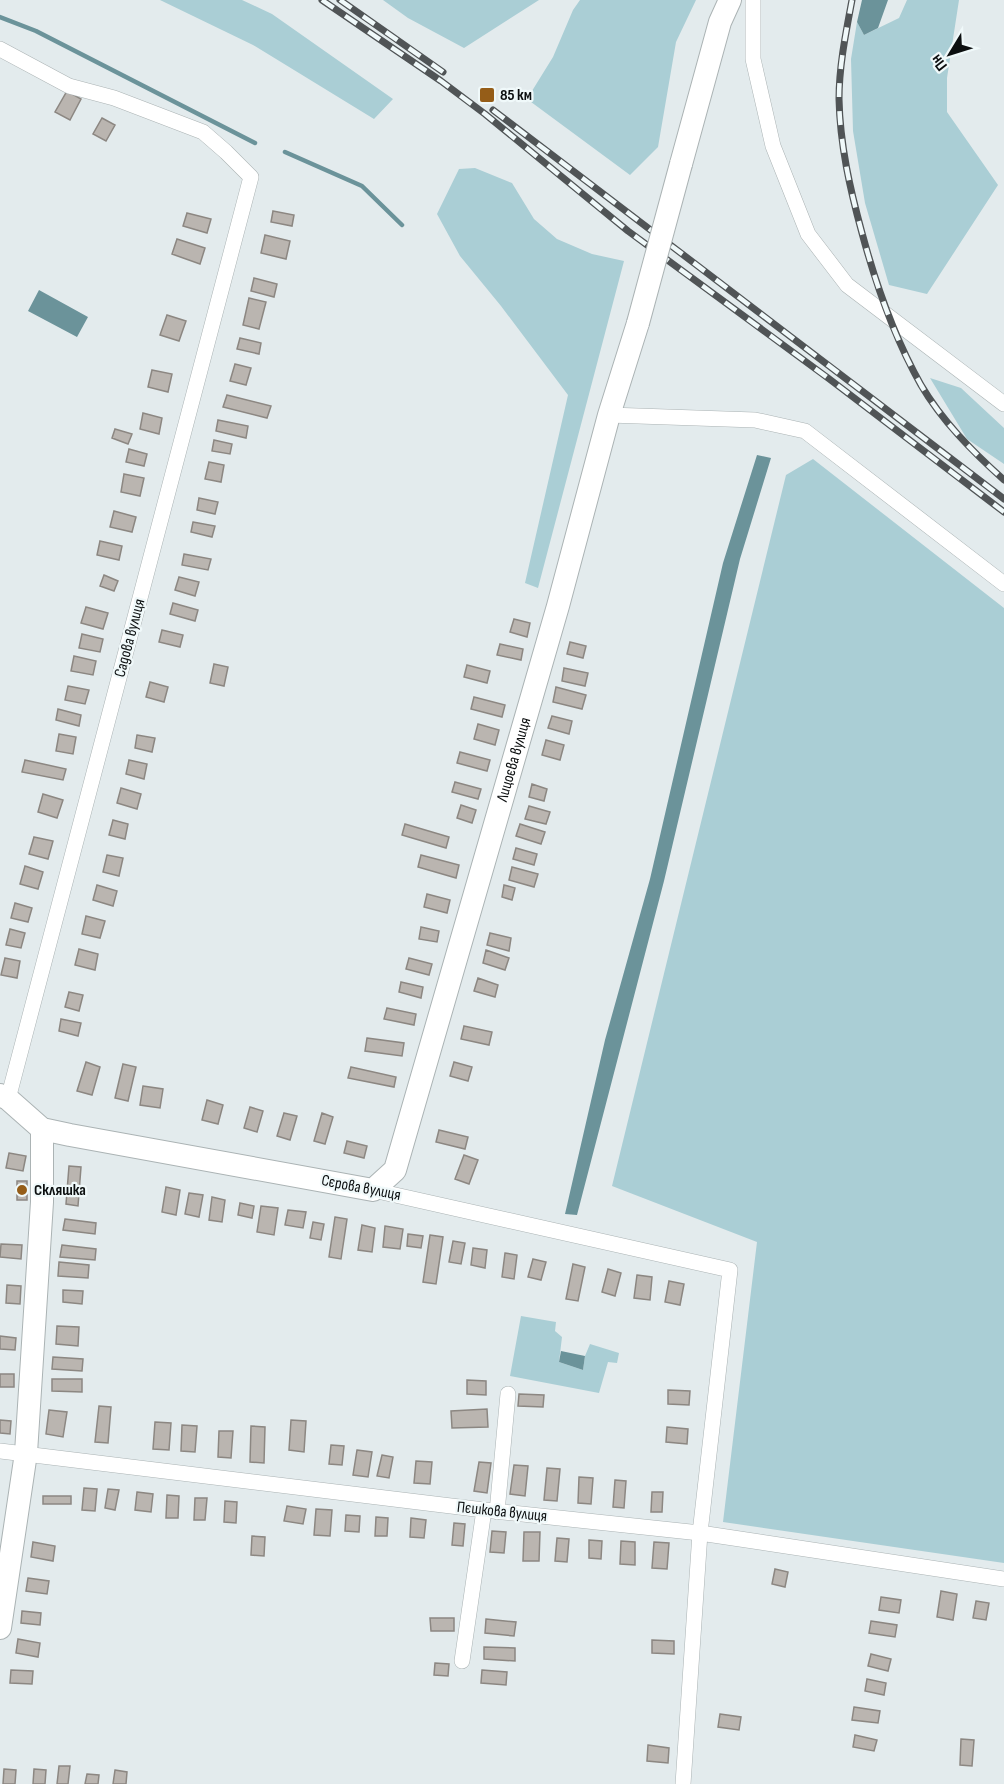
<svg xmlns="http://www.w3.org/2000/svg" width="1004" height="1784" font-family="'Sofia Sans Condensed',sans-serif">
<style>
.green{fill:#aaced5}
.water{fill:#6b939a}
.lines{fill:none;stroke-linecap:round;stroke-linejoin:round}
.stream{stroke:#6b939a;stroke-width:4.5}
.building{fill:#bab5b0;stroke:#8c8782;stroke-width:1.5}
.street-casing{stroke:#abb3b4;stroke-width:16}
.secondary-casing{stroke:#abb3b4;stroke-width:24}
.street{stroke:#fff;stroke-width:15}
.secondary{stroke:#fff;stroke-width:22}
.rail-casing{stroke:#505456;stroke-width:7}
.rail{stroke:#f0f9fa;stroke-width:4.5;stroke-dasharray:14;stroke-linecap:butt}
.secondary-bridge-casing{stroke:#abb3b4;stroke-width:24;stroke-linecap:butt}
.secondary-bridge{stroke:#fff;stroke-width:22}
.poi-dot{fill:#955d18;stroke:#f0f9fa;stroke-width:2}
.labels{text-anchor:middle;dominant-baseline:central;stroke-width:4.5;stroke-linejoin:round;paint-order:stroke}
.poi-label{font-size:16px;font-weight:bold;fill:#0c0f10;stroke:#f0f9fa;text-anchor:start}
.street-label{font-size:16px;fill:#0c0f10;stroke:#f0f9fa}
</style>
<rect width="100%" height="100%" fill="#e3ebed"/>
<path class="green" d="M160,0H242L272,14L393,99L374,119L253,45Z
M383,0H539L464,48L408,18Z
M580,0H696L676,42L658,147L630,175L527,99L553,57L573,10Z
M907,0H959L947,78V112L998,185L927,294L889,285L865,203L853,131L851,59L857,22L864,35L899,18Z
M475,168L512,183L534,219L557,239L592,254L624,261L538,588L525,583L568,395L501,306L460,256L437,214L459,169Z
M930,378L961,388L1004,428V464L967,439Z
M813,459L1004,608V1563L723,1522L757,1242L612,1186L786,475Z
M521,1316L556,1322L555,1331L562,1337L559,1362L583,1370L585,1356L590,1344L619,1353L617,1363L608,1362L599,1393L510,1376Z"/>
<path class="water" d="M862,0H888L878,28L864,35L857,22Z
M39,290L88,317L77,337L28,311Z
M757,455L771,458L740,559L664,881L577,1215L565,1214L605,1040L650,879L723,563Z
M561,1351L585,1356L583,1370L559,1362Z"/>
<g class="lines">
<path class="stream" d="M0,17L36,31L255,143
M285,152L362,186L402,225"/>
</g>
<path class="building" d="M67,91L81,99L70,120L55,112Z
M102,118L115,125L106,141L93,134Z
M273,211L294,215L292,226L271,222Z
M187,213L211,219L207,233L183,226Z
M265,235L290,241L286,259L261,253Z
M177,239L205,248L200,264L172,254Z
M254,278L277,284L274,297L251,291Z
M249,298L266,302L259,329L243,325Z
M167,315L186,321L179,341L160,335Z
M240,338L261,343L259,354L237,349Z
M235,364L251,368L246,385L230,381Z
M152,370L172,374L168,392L148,387Z
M227,395L271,406L267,418L223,407Z
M143,413L162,418L159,434L140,429Z
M218,420L248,426L246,438L216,431Z
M115,429L132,434L128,444L112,438Z
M214,440L232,444L230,454L212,451Z
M129,449L147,454L144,466L126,462Z
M209,462L224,465L221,482L205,479Z
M124,474L144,478L140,496L121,492Z
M199,498L218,502L215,514L197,510Z
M114,511L136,517L132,532L110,527Z
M193,522L215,526L212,537L191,532Z
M100,541L122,546L119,560L97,555Z
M184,554L211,559L208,570L182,565Z
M104,575L118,581L114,591L100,586Z
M179,577L199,582L195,596L175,590Z
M173,603L198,610L195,621L170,614Z
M86,607L108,613L103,629L81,623Z
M514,619L530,623L527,637L510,632Z
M162,630L183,635L180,647L159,642Z
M82,634L103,639L100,652L79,648Z
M570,642L586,646L583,658L567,654Z
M500,644L523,649L521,660L497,655Z
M74,656L96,661L93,675L71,671Z
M214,664L228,667L224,686L210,683Z
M467,665L490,671L487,683L464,677Z
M564,668L588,673L585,686L562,681Z
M150,682L168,687L164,702L146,697Z
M68,686L89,690L85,704L65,700Z
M556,687L586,695L582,709L553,702Z
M474,697L505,705L502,717L471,709Z
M58,709L81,715L79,726L56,720Z
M552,716L572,721L569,734L548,728Z
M478,724L499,730L495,745L474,739Z
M59,734L76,737L73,754L56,751Z
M137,735L155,738L152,752L135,748Z
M546,740L564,745L560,760L542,755Z
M460,752L490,760L487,771L457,763Z
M25,760L66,769L63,780L22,772Z
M129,760L147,764L144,779L126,774Z
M455,782L481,789L478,799L452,792Z
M532,784L547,789L544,801L529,797Z
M121,788L141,794L137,809L117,803Z
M43,794L63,800L57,818L38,812Z
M461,805L476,810L472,823L457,818Z
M529,806L550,812L546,824L525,819Z
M113,820L128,824L125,839L109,835Z
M405,824L449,837L446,848L402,835Z
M520,824L545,832L541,844L516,836Z
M34,837L53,841L48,859L29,854Z
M516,848L537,854L534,865L513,859Z
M107,855L123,858L119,876L103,872Z
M421,855L459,865L456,878L418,867Z
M25,866L43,872L38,889L20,884Z
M512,867L538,874L534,887L509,880Z
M97,885L117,891L113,906L93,900Z
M504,885L515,888L512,900L502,897Z
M427,894L450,900L447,913L424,907Z
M15,903L32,908L28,922L11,918Z
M86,916L105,921L100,938L82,934Z
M421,927L439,931L437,942L419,939Z
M10,929L25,933L21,948L6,945Z
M490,933L511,938L509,951L487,945Z
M79,949L98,954L95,970L75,965Z
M486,950L509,958L505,970L483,963Z
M5,958L20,961L17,978L1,975Z
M409,958L432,964L429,975L406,969Z
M478,978L498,985L495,997L474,991Z
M401,982L423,987L421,998L399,992Z
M69,992L83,995L79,1011L65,1007Z
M387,1008L416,1014L414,1025L384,1019Z
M61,1019L81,1023L78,1036L59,1031Z
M464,1026L492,1032L489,1045L461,1039Z
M367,1038L404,1043L402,1056L365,1051Z
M86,1062L100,1067L92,1095L77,1091Z
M454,1062L472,1067L468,1081L450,1076Z
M123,1064L136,1067L128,1101L115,1098Z
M351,1067L396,1077L394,1087L348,1078Z
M143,1086L163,1089L160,1108L140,1105Z
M207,1100L223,1105L218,1124L202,1120Z
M250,1107L263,1111L257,1132L244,1128Z
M284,1113L297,1116L290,1140L277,1136Z
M322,1113L333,1117L325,1144L314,1141Z
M439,1130L468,1137L465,1149L436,1142Z
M347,1141L367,1146L364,1158L344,1153Z
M9,1153L26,1156L23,1171L6,1168Z
M464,1155L478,1160L469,1184L455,1179Z
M69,1166L81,1167L78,1206L66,1204Z
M17,1181H27V1200H17Z
M166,1187L180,1190L176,1215L162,1212Z
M189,1193L203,1195L199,1217L185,1214Z
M212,1197L225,1200L222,1222L209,1220Z
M240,1203L254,1206L252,1218L238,1215Z
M261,1206L278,1208L274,1235L257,1232Z
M288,1210L306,1212L303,1228L285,1225Z
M335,1217L347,1219L341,1259L329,1257Z
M65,1219L96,1223L95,1234L63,1230Z
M313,1222L324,1224L321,1240L310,1238Z
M362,1225L375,1228L372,1252L358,1250Z
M385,1226L403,1229L400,1249L383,1247Z
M408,1234L423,1236L421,1248L407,1246Z
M430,1235L443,1237L436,1284L423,1282Z
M453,1241L465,1243L461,1264L449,1262Z
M1,1244L22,1245L21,1259L0,1257Z
M62,1245L96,1249L95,1260L60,1257Z
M473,1248L487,1250L485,1268L471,1265Z
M505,1253L517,1255L514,1279L502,1277Z
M533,1259L546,1262L541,1280L528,1277Z
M59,1262L89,1265L88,1278L58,1276Z
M573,1264L585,1267L578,1301L566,1299Z
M608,1269L621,1273L615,1296L602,1292Z
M637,1275L652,1277L650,1300L634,1298Z
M669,1281L684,1284L680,1305L665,1302Z
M7,1285L21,1286L20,1304L6,1303Z
M63,1290L83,1291L82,1304L63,1302Z
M57,1326L79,1327L78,1346L56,1344Z
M0,1336L16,1338L15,1350L0,1349Z
M53,1357L83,1359L82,1371L52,1369Z
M0,1374H14V1387H0Z
M52,1379H82V1392L52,1391Z
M467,1380L486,1381V1395L467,1394Z
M668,1390L690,1391L689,1405L668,1404Z
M519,1394L544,1395L543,1407L518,1406Z
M99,1406L111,1407L108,1443L95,1442Z
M487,1409L488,1427L452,1428L451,1411Z
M49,1410L67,1412L63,1437L46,1434Z
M0,1420L11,1421L10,1434L0,1433Z
M291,1420L306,1421L304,1452L289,1450Z
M155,1422L171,1423L169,1450L153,1449Z
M182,1425L197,1426L195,1452L181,1451Z
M251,1426L265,1427L264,1463L250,1462Z
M667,1427L688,1429L687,1444L666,1442Z
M219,1431H233L231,1458L218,1457Z
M331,1445L344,1446L342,1465L329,1464Z
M357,1450L372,1452L368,1477L353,1475Z
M382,1455L393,1457L389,1478L377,1476Z
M416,1461L432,1462L430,1484L414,1483Z
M479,1462L491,1463L487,1493L474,1491Z
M514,1465L528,1466L525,1496L510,1494Z
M547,1468L560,1469L557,1501L544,1500Z
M579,1477L593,1478L591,1504L578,1503Z
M615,1480L626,1481L624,1508L613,1507Z
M84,1488L97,1489L95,1511L82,1510Z
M108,1489L119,1490L115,1510L105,1508Z
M137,1492L153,1494L151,1512L135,1510Z
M652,1492H663L662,1512H651Z
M167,1495L179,1496L178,1518H166Z
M43,1496H71V1504H43Z
M195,1498H207L205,1520H194Z
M225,1501L237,1502L236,1523L224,1522Z
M287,1506L306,1509L303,1524L284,1521Z
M316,1509L332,1510L330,1536L314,1535Z
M346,1515L360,1516L359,1532L345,1531Z
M376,1517L388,1518L387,1536H375Z
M411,1518L426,1520L424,1538L410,1537Z
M454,1523L465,1524L463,1546L452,1545Z
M492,1531L506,1532L504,1553L490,1552Z
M524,1532H540L539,1561H523Z
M252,1536L265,1537L264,1556L251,1555Z
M557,1538L569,1539L567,1562L555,1561Z
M589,1540L602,1541L601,1559L589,1558Z
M621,1541L635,1542V1565L620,1564Z
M33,1542L55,1546L53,1561L31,1557Z
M654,1542L669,1543L667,1569L652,1568Z
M775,1569L788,1572L785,1587L772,1584Z
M28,1578L49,1581L47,1594L26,1591Z
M941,1591L957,1594L953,1620L937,1617Z
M881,1597L901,1600L899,1613L879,1610Z
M976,1601L989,1603L986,1620L973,1618Z
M22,1611L41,1613L40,1625L21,1623Z
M430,1618H454V1631H431Z
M486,1619L516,1622L514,1636L485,1633Z
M871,1621L897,1625L895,1637L869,1633Z
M18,1639L40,1643L38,1657L16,1653Z
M652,1640L674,1641V1654L652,1653Z
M484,1647L515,1648V1661L484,1659Z
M871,1654L891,1659L888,1671L868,1666Z
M435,1663L449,1664L448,1676L434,1675Z
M11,1670L33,1671L32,1684L10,1683Z
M482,1670L507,1672L506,1685L481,1683Z
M867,1679L886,1683L884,1695L865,1691Z
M854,1707L880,1711L878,1723L852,1720Z
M720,1714L741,1717L739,1730L718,1727Z
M855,1735L877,1740L874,1751L853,1747Z
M961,1739L974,1740L972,1766L960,1765Z
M648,1745L669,1748L668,1763L647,1761Z
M59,1766H70L68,1784H57Z
M4,1769L16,1770L15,1784H3Z
M34,1769L46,1770L45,1784H33Z
M115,1770L127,1772L126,1784H113Z
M87,1774L99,1775L98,1784H85Z"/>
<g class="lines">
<defs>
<path id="street" d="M753,0V59L773,146L808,234L847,285L1004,404
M0,49L69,86L114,98L203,132L226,152L251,177L8,1099
M609,415L755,420L805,431L1004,584
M373,1190L730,1270L700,1533L683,1784
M0,1451L484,1510L700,1533L1004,1579
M497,1512L508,1394
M462,1661L484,1510"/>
<g id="secondary">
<path d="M681,164L720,22L730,0"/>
<path id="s1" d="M0,1095L8,1099L42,1129L70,1135L373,1190L395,1170L558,606L609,415L638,323"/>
<path d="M0,1628L26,1453L42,1202V1129"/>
</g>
</defs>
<use href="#street" class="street-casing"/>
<use href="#secondary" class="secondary-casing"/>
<use href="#street" class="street"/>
<use href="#secondary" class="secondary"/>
<defs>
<path id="rail" d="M322,0L441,81L485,114L628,231L828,378L1004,512
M340,0L443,72
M852,0C846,32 839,66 839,99C840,145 850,189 862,233C876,285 894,337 921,385C942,421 973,452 1004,480
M493,110L1004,499"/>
</defs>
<use href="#rail" class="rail-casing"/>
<use href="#rail" class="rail"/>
<defs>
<path id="secondary-bridge" d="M638,323L681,164"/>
</defs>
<use href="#secondary-bridge" class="secondary-bridge-casing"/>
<use href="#secondary-bridge" class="secondary-bridge"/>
</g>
<g class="poi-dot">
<rect x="479" y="87" width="16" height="16" rx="3"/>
<circle cx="22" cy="1190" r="6"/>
</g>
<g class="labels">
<g class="poi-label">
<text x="500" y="95">85 км</text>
<text x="34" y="1190">Скляшка</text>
</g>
<g class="street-label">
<text transform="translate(130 638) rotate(-75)">Садова вулиця</text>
<text stroke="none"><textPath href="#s1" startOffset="848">Лицоєва вулиця</textPath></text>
<text transform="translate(361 1188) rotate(11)">Сєрова вулиця</text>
<text transform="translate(502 1512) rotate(6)">Пєшкова вулиця</text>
</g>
</g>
<g transform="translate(950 54) rotate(232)" stroke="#f0f9fa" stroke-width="4.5" paint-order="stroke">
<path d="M0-4.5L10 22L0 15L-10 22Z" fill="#0c0f10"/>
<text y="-9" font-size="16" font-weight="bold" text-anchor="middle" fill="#0c0f10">Пн</text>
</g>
</svg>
